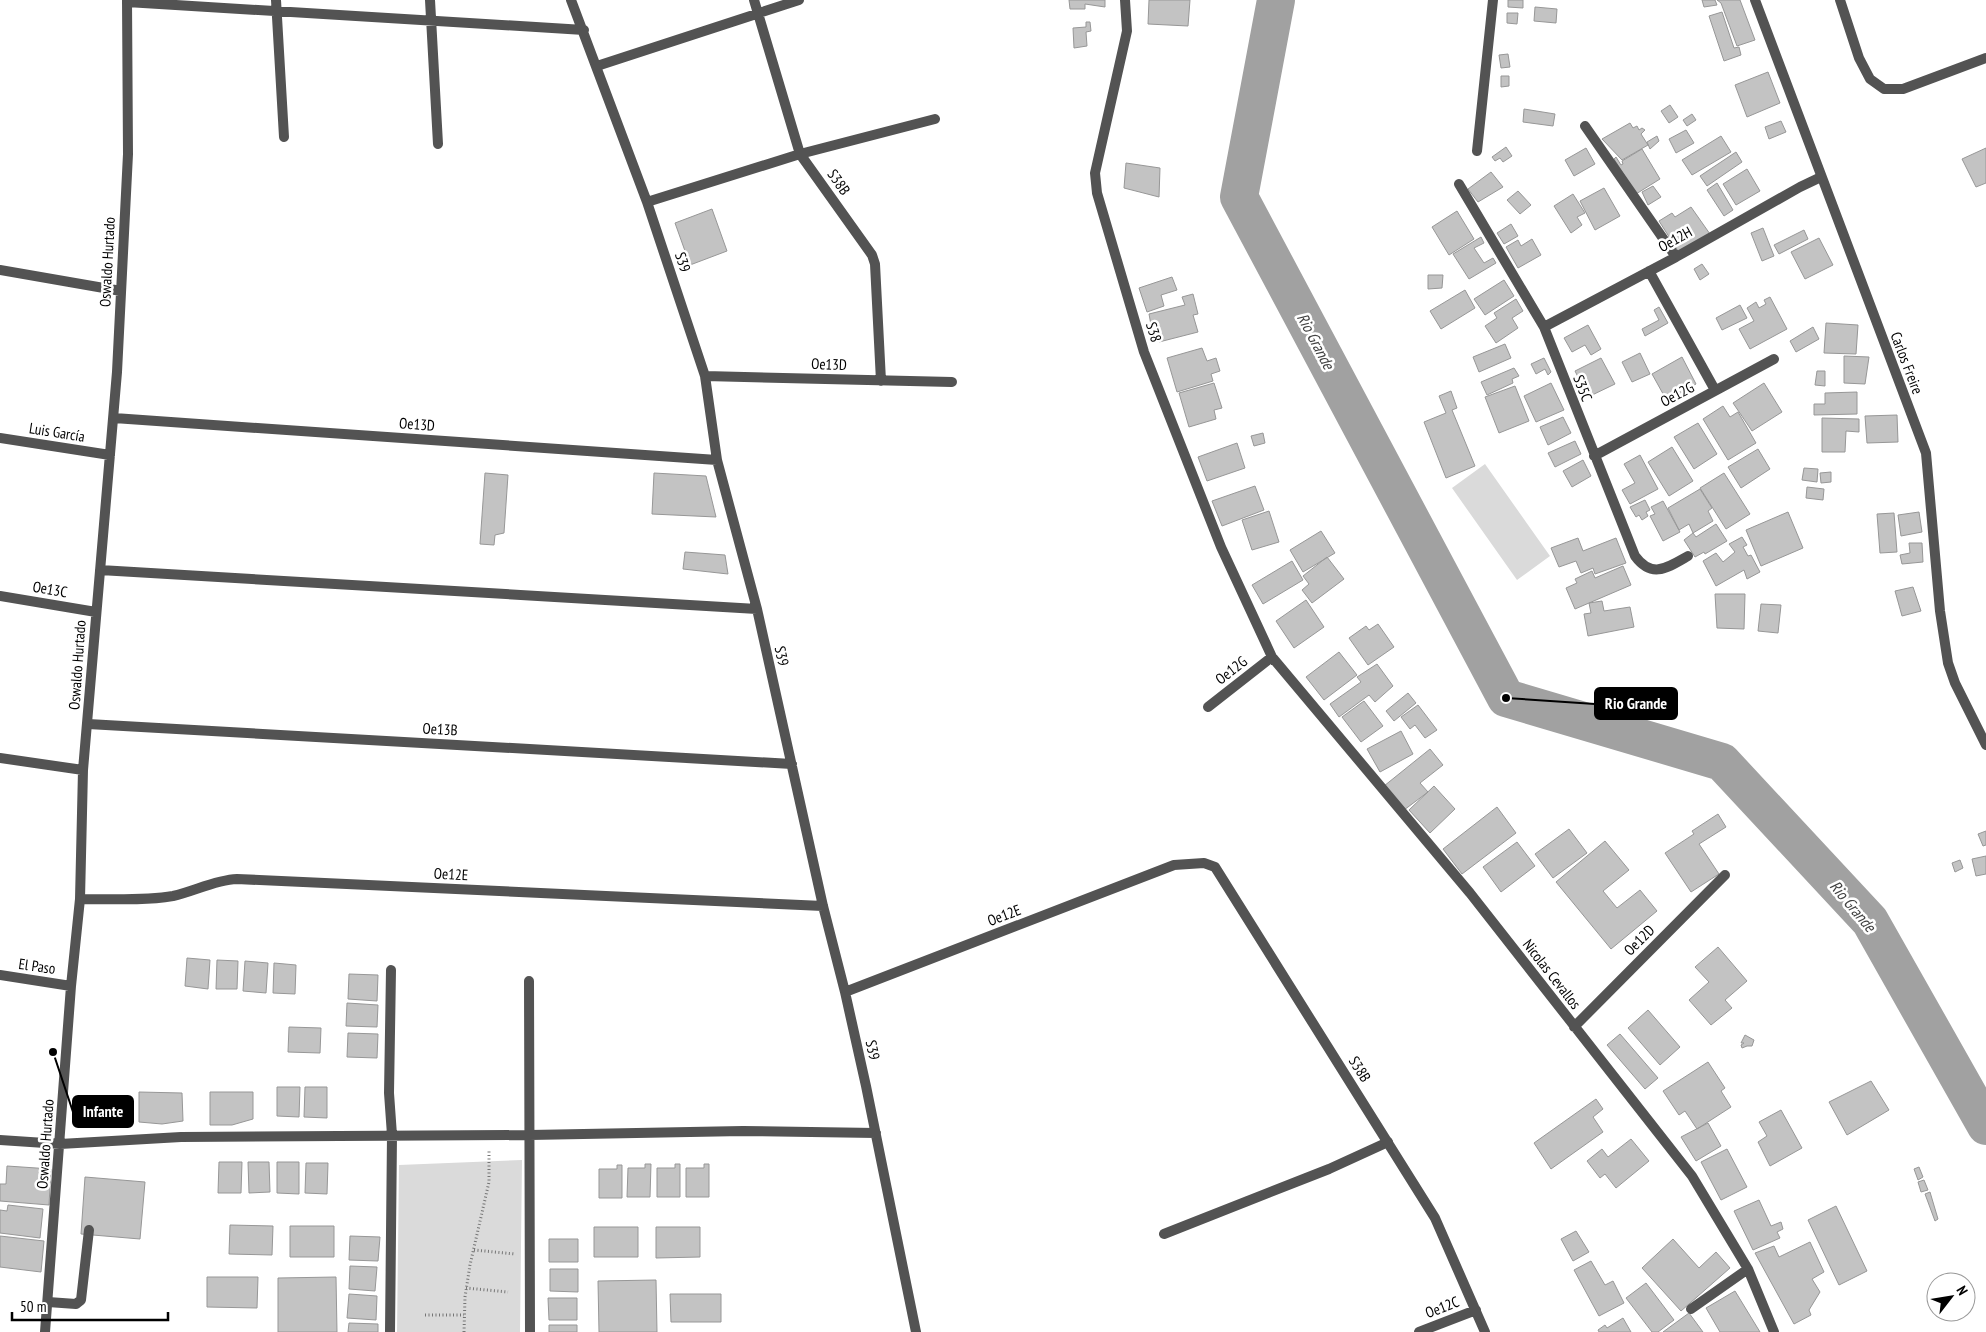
<svg xmlns="http://www.w3.org/2000/svg" width="1986" height="1332" font-family="'PT Sans Narrow',sans-serif">
<style>
.green{fill:#dadada}
.lines{fill:none;stroke-linecap:round;stroke-linejoin:round}
.river{stroke:#a1a1a1;stroke-width:38}
.building{fill:#c3c3c3;stroke:#979797}
.path{stroke:#757575;stroke-width:3;stroke-dasharray:1 2.5;stroke-linecap:butt}
.service{stroke:#535353;stroke-width:10}
.minor{stroke:#535353;stroke-width:10}
.tertiary{stroke:#535353;stroke-width:10}
.labels{text-anchor:middle;dominant-baseline:central;stroke-width:5;stroke-linejoin:round;paint-order:stroke}
.street-label{font-size:15px;fill:#000;stroke:#fff}
.water-label{font-size:16px;font-style:italic;fill:#424242;stroke:#fff}
.leader{fill:none;stroke:#000;stroke-width:2}
.callout-dot{fill:#000;stroke:#fff;stroke-width:2}
.callout{fill:#000;stroke:#000;stroke-width:2}
.callout-label{font-size:16px;text-anchor:middle;font-weight:bold;fill:#fff}
</style>
<rect width="100%" height="100%" fill="#fff"/>
<path class="green" d="M1485,464L1550,556L1517,580L1452,488Z
M522,1160L520,1332H397L399,1165Z"/>
<g class="lines">
<path class="river" d="M1276,0L1239,197L1506,698L1722,762L1870,921L1986,1126"/>
</g>
<path class="building" d="M1069,0H1105V7L1085,4V9H1070Z
M1149,0H1190L1188,26L1148,24Z
M1508,0H1523V8L1508,7Z
M1702,0H1715L1717,5L1704,7Z
M1717,0H1740L1755,40L1737,46L1721,3Z
M1535,7L1557,9L1556,23L1534,21Z
M1722,12L1734,48L1739,47L1741,55L1724,61L1709,16Z
M1507,13H1518L1517,24L1507,23Z
M1086,22H1090L1091,31L1086,32L1087,46L1074,48L1073,28L1086,27Z
M1508,54L1510,67L1501,68L1499,55Z
M1768,72L1780,103L1747,117L1735,85Z
M1501,76H1509V86L1501,87Z
M1670,105L1678,117L1669,123L1661,111Z
M1524,109L1555,114L1553,126L1523,122Z
M1692,114L1696,120L1687,126L1683,120Z
M1781,121L1786,132L1769,139L1765,127Z
M1630,123L1633,128L1637,126L1639,130L1642,128L1645,130L1641,134L1648,145L1622,160L1602,139Z
M1686,130L1694,143L1676,153L1669,139Z
M1657,136L1659,141L1650,149L1647,142Z
M1721,136L1731,152L1692,175L1682,160Z
M1506,147L1512,156L1503,162L1500,158L1495,161L1492,157Z
M1586,148L1595,164L1574,176L1565,160Z
M1986,148V183L1976,187L1962,159Z
M1642,149L1660,179L1636,194L1614,159L1616,157L1621,165L1623,164L1622,161Z
M1736,152L1742,162L1707,186L1700,176Z
M1126,163L1160,168L1159,197L1124,188Z
M1747,169L1760,191L1736,205L1723,184Z
M1491,172L1503,187L1478,202L1468,189Z
M1717,183L1733,210L1724,216L1707,190Z
M1653,186L1661,197L1648,205L1642,192Z
M1604,188L1620,216L1595,230L1580,201Z
M1518,191L1531,205L1520,214L1507,200Z
M1573,194L1585,213L1577,217L1582,225L1571,233L1554,206Z
M1691,207L1710,234L1680,254L1659,221L1672,213L1675,217Z
M712,209L727,251L690,265L675,223Z
M1457,211L1474,239L1449,255L1432,227Z
M1511,224L1518,236L1504,244L1497,233Z
M1763,228L1774,256L1762,261L1751,233Z
M1804,230L1808,239L1779,254L1774,245Z
M1481,237L1484,243L1474,248L1484,263L1493,258L1496,263L1469,279L1453,254Z
M1819,238L1833,265L1805,279L1791,252Z
M1532,239L1541,255L1518,268L1506,247L1518,240L1521,246Z
M1702,264L1709,274L1700,280L1694,269Z
M1428,275H1443L1442,288L1428,289Z
M1172,277L1177,290L1161,295L1164,306L1147,312L1139,288Z
M1504,280L1514,296L1485,315L1474,299Z
M1465,290L1475,308L1441,329L1430,311Z
M1193,294L1198,314L1193,315L1198,332L1159,342L1154,325H1151L1149,314L1185,305L1182,297Z
M1770,297L1787,329L1750,349L1739,329L1754,321L1747,308L1756,302L1759,308L1766,304L1764,300Z
M1516,299L1523,311L1512,318L1518,328L1496,343L1485,326L1497,318L1494,313Z
M1740,305L1747,318L1722,330L1716,318Z
M1659,307L1668,323L1645,336L1642,329L1659,320L1654,310Z
M1826,323L1858,325L1856,354L1824,353Z
M1588,325L1601,349L1591,355L1585,345L1572,352L1564,338Z
M1813,327L1819,339L1796,352L1790,341Z
M1505,344L1511,358L1479,372L1473,357Z
M1202,348L1207,361L1216,358L1220,371L1211,374L1213,381L1177,392L1167,358Z
M1640,353L1650,374L1632,382L1622,362Z
M1844,356L1869,357L1865,384L1844,383Z
M1682,357L1696,384L1667,401L1652,374Z
M1544,358L1551,372L1548,375L1545,369L1536,374L1531,364Z
M1601,358L1615,384L1588,397L1575,371Z
M1514,368L1519,376L1512,379L1513,383L1487,395L1481,382Z
M1817,371H1825V386L1815,385Z
M1214,383L1222,408L1214,410L1216,419L1189,427L1179,393Z
M1551,383L1564,410L1536,422L1524,396Z
M1764,383L1782,412L1752,431L1733,403Z
M1515,386L1529,421L1499,433L1485,397Z
M1451,391L1457,408L1452,410L1475,466L1446,478L1424,422L1446,413L1439,396Z
M1857,392V414L1814,415V404H1825V393Z
M1723,406L1730,417L1738,412L1756,443L1728,460L1703,419Z
M1897,415L1898,442L1867,443L1865,416Z
M1563,417L1571,433L1548,445L1540,427Z
M1822,418L1859,419V432L1846,431L1845,452H1822Z
M1698,423L1717,454L1694,469L1674,437Z
M1263,433L1265,443L1254,446L1251,436Z
M1575,441L1581,454L1555,467L1548,453Z
M1237,443L1245,468L1207,481L1198,457Z
M1672,447L1693,481L1669,496L1648,462Z
M1758,449L1770,469L1741,488L1728,467Z
M1640,455L1658,489L1630,504L1622,490L1635,483L1624,464Z
M1583,460L1591,476L1572,487L1563,471Z
M1804,468L1818,469L1817,482L1802,480Z
M1831,472V482L1821,483L1820,473Z
M485,473L508,475L504,533L495,535L494,545L480,544Z
M654,473L706,476L716,517L652,514Z
M1724,473L1750,514L1726,529L1700,488Z
M1255,486L1264,510L1222,526L1212,501Z
M1807,487L1824,489L1823,500L1806,498Z
M1700,489L1712,508L1708,511L1713,521L1693,533L1689,524L1679,530L1668,508Z
M1645,500L1650,510L1646,512L1648,516L1642,520L1639,515L1636,517L1630,507Z
M1663,501L1680,532L1663,541L1650,516L1655,514L1651,507Z
M1269,511L1279,542L1252,550L1242,520Z
M1788,512L1803,548L1761,566L1746,530Z
M1919,512L1922,532L1901,536L1898,515Z
M1894,513L1897,552L1880,553L1877,514Z
M1716,524L1727,541L1705,554L1704,552L1695,557L1684,540L1693,533L1696,537Z
M1321,531L1335,553L1303,572L1290,550Z
M1742,537L1747,545L1743,547L1748,556L1751,555L1760,572L1747,579L1744,570L1716,586L1703,561L1716,553L1723,562L1735,552L1729,544Z
M1578,538L1583,551L1616,538L1626,563L1595,574L1593,568L1581,573L1576,561L1559,567L1551,548Z
M1909,543H1922L1923,562L1902,564L1900,555L1910,553Z
M685,552L725,555L728,574L683,569Z
M1327,557L1344,579L1312,603L1302,590L1309,584L1303,576Z
M1292,561L1303,580L1263,604L1252,585Z
M1623,566L1631,585L1575,609L1566,588L1577,583L1575,579L1592,571L1595,578Z
M1913,587L1921,611L1902,616L1895,591Z
M1715,594H1745L1744,629L1717,628Z
M1306,600L1324,627L1294,648L1276,621Z
M1602,601L1604,611L1630,607L1634,627L1588,636L1584,614L1591,613L1589,603Z
M1761,604L1781,605L1778,633L1758,631Z
M1378,624L1394,647L1368,665L1349,638L1366,626L1369,630Z
M1339,652L1357,675L1324,700L1306,677Z
M1377,664L1393,686L1375,702L1369,695L1339,717L1330,704L1361,682L1357,677Z
M1408,693L1416,703L1394,721L1386,711Z
M1364,701L1383,726L1361,742L1342,717Z
M1418,705L1437,730L1425,738L1415,725L1410,729L1401,717Z
M1401,731L1413,754L1380,772L1367,749Z
M1430,749L1443,765L1420,783L1428,792L1404,810L1384,786Z
M1434,786L1455,809L1430,833L1409,810Z
M1497,807L1516,833L1462,874L1443,849Z
M1718,814L1726,827L1699,844L1719,874L1691,892L1665,853L1694,834L1692,831Z
M1569,829L1587,853L1553,878L1535,854Z
M1986,831V845L1983,846L1978,834Z
M1605,841L1629,870L1603,891L1617,908L1640,890L1657,911L1611,949L1556,882Z
M1517,842L1535,866L1501,892L1483,867Z
M1986,856V874L1976,876L1972,859Z
M1960,860L1963,868L1955,872L1952,863Z
M1718,947L1747,981L1725,1000L1732,1008L1711,1025L1689,1000L1709,982L1695,967Z
M187,958L210,960L208,989L185,986Z
M217,960L238,961L237,989H216Z
M245,961L268,963L266,993L243,991Z
M274,963L296,965L295,994L273,993Z
M349,974L378,975L377,1001L348,999Z
M347,1003L378,1005L377,1027L346,1026Z
M1648,1010L1680,1047L1660,1065L1628,1028Z
M289,1027L321,1028L320,1053L288,1052Z
M348,1033L378,1034L377,1058L347,1057Z
M1620,1034L1658,1078L1645,1089L1607,1045Z
M1745,1035L1754,1040L1752,1046H1747L1742,1048L1741,1045L1744,1043H1741Z
M1708,1062L1725,1088L1721,1091L1731,1107L1697,1129L1685,1111L1679,1115L1663,1091Z
M1871,1081L1889,1110L1847,1135L1829,1102Z
M277,1087H300L299,1117L277,1116Z
M305,1087H327V1118L304,1117Z
M139,1092L182,1093L183,1121L162,1124L139,1122Z
M210,1092H253V1119L232,1125H210Z
M1596,1099L1603,1109L1593,1117L1603,1132L1551,1169L1534,1143Z
M1781,1110L1802,1148L1770,1166L1758,1142L1767,1136L1759,1122Z
M1708,1123L1721,1146L1696,1161L1681,1137Z
M1631,1139L1649,1161L1616,1188L1605,1174L1600,1178L1587,1161L1602,1149L1608,1157Z
M1727,1149L1747,1187L1721,1200L1701,1162Z
M219,1162H242L241,1193H218Z
M248,1162H269L270,1192L249,1193Z
M277,1162H299V1194L277,1193Z
M306,1163H328L327,1194L305,1193Z
M645,1164H651L650,1197H627L628,1168H645Z
M675,1164H680V1197H657V1168H675Z
M704,1164H709V1197H686V1168H704Z
M617,1165H622V1198H599V1169H617Z
M7,1166L51,1169L49,1205L0,1201V1184H6Z
M1919,1167L1923,1177L1918,1180L1914,1169Z
M85,1177L145,1182L140,1239L81,1234Z
M1924,1180L1928,1190L1921,1192L1918,1182Z
M1930,1192L1938,1219L1935,1221L1925,1194Z
M1759,1200L1771,1226L1781,1222L1783,1229L1777,1232L1780,1238L1753,1250L1734,1211Z
M8,1205L43,1209L40,1238L0,1233V1210L7,1211Z
M1836,1206L1867,1271L1839,1285L1808,1220Z
M230,1225L273,1226L272,1255L229,1254Z
M290,1226H334V1257H290Z
M594,1227H638V1257H594Z
M656,1227H700V1257L656,1258Z
M1576,1231L1589,1252L1573,1261L1561,1239Z
M0,1236L44,1241L41,1272L0,1267Z
M350,1236L380,1237L378,1261L349,1260Z
M549,1239H578V1262H549Z
M1673,1239L1699,1268L1716,1252L1730,1268L1681,1311L1642,1268Z
M1810,1242L1824,1272L1812,1279L1820,1292L1809,1310L1811,1315L1794,1324L1755,1253L1774,1246L1779,1257Z
M1591,1261L1605,1285L1613,1281L1624,1303L1599,1316L1574,1270Z
M350,1266L377,1267L375,1291L349,1289Z
M550,1269H578V1292L550,1291Z
M207,1277H258L257,1308L207,1307Z
M336,1277L337,1332H278V1278Z
M656,1280L657,1332H599L598,1281Z
M1646,1283L1674,1320L1658,1332H1652L1626,1298Z
M1735,1291L1760,1332H1720L1706,1308Z
M349,1294L377,1296L376,1320L347,1318Z
M670,1294H721V1322H671Z
M548,1298H577V1320H549Z
M1689,1313L1703,1332H1663Z
M1623,1318L1631,1332H1599L1598,1330L1605,1325L1607,1328Z
M349,1323L378,1324V1332H348Z
M549,1325H577V1332H549Z"/>
<g class="lines">
<path class="path" d="M474,1250L515,1254
M466,1288L508,1292
M425,1315H464
M464,1332L465,1297L470,1265L489,1182V1150"/>
<path class="service" d="M1840,0L1859,58L1870,79L1884,89H1903L1986,58
M1477,151L1493,0
M1164,1234L1329,1169L1388,1142
M48,1302L76,1304L81,1300L89,1230"/>
<path class="minor" d="M276,0L284,137
M430,0L438,144
M571,0L647,202L705,376L717,460L757,609L823,906L845,992L866,1086L916,1332
M754,0L800,154L872,255L875,264L881,381
M1125,0L1127,31L1095,173L1097,193L1144,352L1221,547L1272,657L1470,893L1692,1176L1748,1269L1774,1332
M127,2L584,30
M597,66L799,0
M1585,126L1676,257
M1459,184L1544,327L1635,556C1652,579 1667,568 1688,556
M647,202L800,154L935,119
M0,270L121,291
M1649,271L1715,390
M1544,327L1676,257L1800,187L1821,177
M705,376L952,382
M114,418L717,460
M0,438L110,455
M1594,456L1774,359
M100,570L757,609
M0,596L96,612
M1208,707L1272,657
M88,724L792,764
M0,758L83,770
M80,899C110,899 143,901 173,896C195,891 215,880 237,879L823,906
M0,975L71,986
M529,981L530,1332
M845,992L1174,865L1204,863L1215,867L1435,1218L1485,1332
M1574,1027L1725,875
M0,1140L60,1144L181,1137L530,1135L743,1131L876,1133
M1691,1309L1748,1269
M45,1332L71,986L80,899L83,770L117,372L128,154L127,0
M390,1332L392,1135L389,1093L391,970
M1419,1332L1476,1310"/>
<path class="tertiary" d="M1755,0L1926,453L1940,611L1948,663L1955,683L1986,745"/>
</g>
<g class="labels">
<g class="street-label">
<text transform="translate(839 182) rotate(55)">S38B</text>
<text transform="translate(1675 239) rotate(-29)">Oe12H</text>
<text transform="translate(107 262) rotate(-87)">Oswaldo Hurtado</text>
<text transform="translate(683 262) rotate(72)">S39</text>
<text transform="translate(1154 332) rotate(73)">S38</text>
<text transform="translate(1907 363) rotate(69)">Carlos Freire</text>
<text transform="translate(829 364) rotate(2)">Oe13D</text>
<text transform="translate(1583 388) rotate(69)">S35C</text>
<text transform="translate(1677 394) rotate(-28)">Oe12G</text>
<text transform="translate(417 424) rotate(4)">Oe13D</text>
<text transform="translate(57 432) rotate(9)">Luis García</text>
<text transform="translate(50 589) rotate(10)">Oe13C</text>
<text transform="translate(782 656) rotate(77)">S39</text>
<text transform="translate(77 665) rotate(-86)">Oswaldo Hurtado</text>
<text transform="translate(1231 670) rotate(-38)">Oe12G</text>
<text transform="translate(440 729) rotate(3)">Oe13B</text>
<text transform="translate(451 874) rotate(3)">Oe12E</text>
<text transform="translate(1004 915) rotate(-21)">Oe12E</text>
<text transform="translate(1639 940) rotate(-45)">Oe12D</text>
<text transform="translate(37 966) rotate(8)">El Paso</text>
<text transform="translate(1552 974) rotate(52)">Nicolas Cevallos</text>
<text transform="translate(873 1050) rotate(77)">S39</text>
<text transform="translate(1360 1069) rotate(58)">S38B</text>
<text transform="translate(45 1144) rotate(-86)">Oswaldo Hurtado</text>
<text transform="translate(1442 1307) rotate(-21)">Oe12C</text>
</g>
<g class="water-label">
<text transform="translate(1316 341) rotate(62)">Rio Grande</text>
<text transform="translate(1853 906) rotate(50)">Rio Grande</text>
</g>
</g>
<path class="leader" d="M1506 698L1595 704M53 1052L73 1112"/>
<g class="callout-dot">
<circle cx="1506" cy="698" r="5"/>
<circle cx="53" cy="1052" r="5"/>
</g>
<g class="callout">
<rect x="1595" y="688" width="82" height="31" rx="5"/>
<rect x="73" y="1096" width="60" height="31" rx="5"/>
</g>
<g class="callout-label">
<text x="1636" y="709">Rio Grande</text>
<text x="103" y="1117">Infante</text>
</g>
<g transform="translate(1951 1297) rotate(59)"><circle r="24" fill="#ffffff" stroke="#999999"/>
<path d="M0-4L9 19L0 12L-9 19Z" fill="#000000"/>
<text y="-8" font-size="14" font-weight="bold" text-anchor="middle" fill="#000000">N</text>
</g>
<path d="M12 1312v8h156v-8" fill="none" stroke="#000000" stroke-width="2.5"/>
<text x="20" y="1312" font-size="15" fill="#000000" stroke="#ffffff" stroke-width="4" paint-order="stroke">50 m</text>
</svg>
